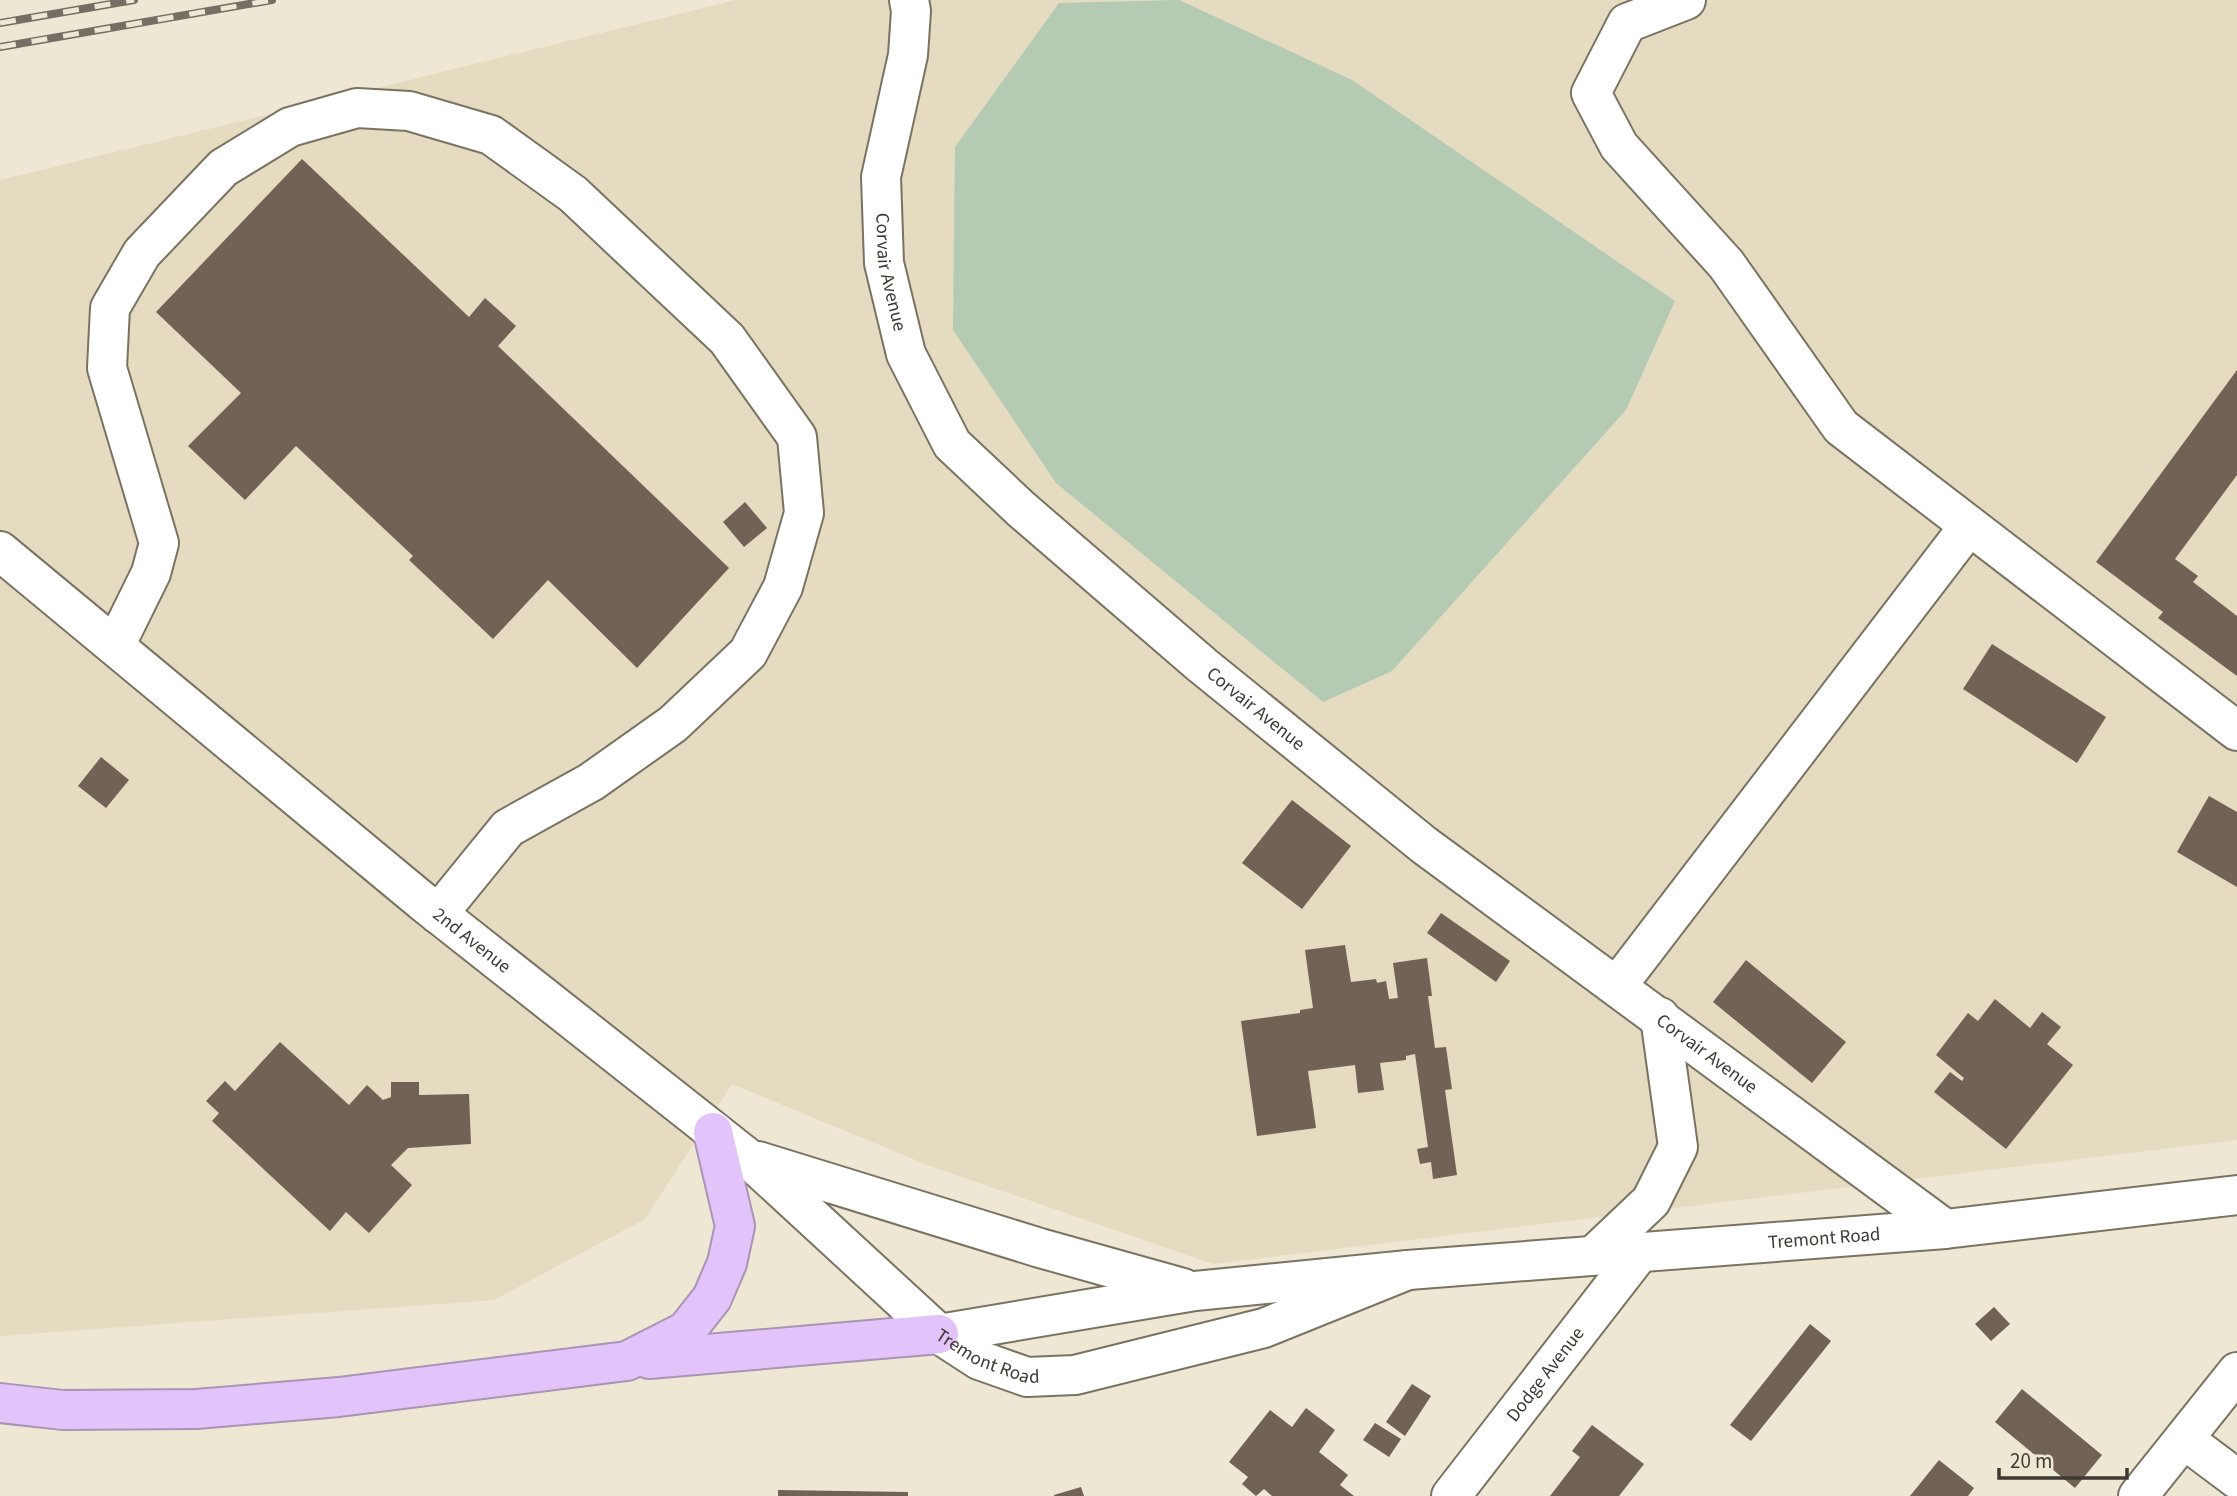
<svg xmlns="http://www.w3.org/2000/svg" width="2237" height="1496" font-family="'Source Sans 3',sans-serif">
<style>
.built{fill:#e4dbc0}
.green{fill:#b4cab3}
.building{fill:#706254}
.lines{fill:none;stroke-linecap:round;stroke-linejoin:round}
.minor-casing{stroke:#797361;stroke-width:42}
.highway-casing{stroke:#a994b4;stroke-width:42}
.minor{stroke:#fff;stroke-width:38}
.highway{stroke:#e3c4fa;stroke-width:38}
.rail-casing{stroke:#746f64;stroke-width:8}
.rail{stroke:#eee7d3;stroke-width:5;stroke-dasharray:16;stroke-linecap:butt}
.labels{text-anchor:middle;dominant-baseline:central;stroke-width:7;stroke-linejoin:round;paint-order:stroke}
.street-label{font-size:19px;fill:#3d3a32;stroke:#eee7d3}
</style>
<rect width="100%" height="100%" fill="#eee7d3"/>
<path class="built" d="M736,0H2237V1140L1213,1264L930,1166L732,1084L645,1219L494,1300L0,1336V180Z"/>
<path class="green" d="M1179,0L1352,80L1675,301L1626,410L1392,671L1323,702L1056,483L953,330L955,147L1059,3Z"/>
<path class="building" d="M302,159L469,317L485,298L516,326L498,346L729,568L637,668L548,580L493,639L409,560L413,556L296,446L245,500L188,446L241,393L156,312Z
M2237,370V475L2175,559L2198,576L2193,582L2237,616V676L2158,618L2163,612L2096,562Z
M745,502L767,528L744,547L723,522Z
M1992,644L2106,717L2077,763L1963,689Z
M101,757L129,780L106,808L78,786Z
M2209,796L2237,812V887L2177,852Z
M1292,800L1351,846L1302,909L1242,863Z
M1441,913L1510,961L1496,982L1427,933Z
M1345,945L1351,982L1376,979L1377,983L1386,981L1389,999L1398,998L1393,963L1427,958L1432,996H1428L1435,1048L1446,1047L1452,1089L1445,1090L1457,1175L1433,1179L1431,1162L1420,1164L1417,1149L1428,1147L1415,1054L1406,1056V1060L1380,1063L1384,1090L1358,1093L1355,1065L1308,1071L1316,1128L1257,1136L1241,1021L1300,1013V1010L1313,1008L1305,950Z
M1746,960L1846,1042L1812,1083L1713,1002Z
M1995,999L2030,1028L2042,1012L2061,1027L2047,1044L2073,1065L2006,1149L1934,1092L1950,1072L1962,1081L1964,1078L1936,1055L1968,1013L1978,1021Z
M280,1042L349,1105L367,1085L383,1100L391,1097V1082H419V1095L469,1094L471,1144L408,1148L391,1165L412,1185L369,1233L346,1212L330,1231L212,1121L219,1113L206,1101L225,1081L235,1091Z
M1994,1307L2010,1324L1991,1341L1975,1324Z
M1810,1324L1831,1341L1751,1441L1730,1425Z
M1412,1384L1431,1396L1405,1436L1386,1422Z
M2022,1389L2102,1455L2075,1488L1995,1422Z
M1306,1408L1335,1430L1319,1452L1348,1475L1340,1485L1354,1496H1272L1264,1489L1256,1496L1242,1484L1248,1477L1229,1462L1270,1410L1292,1427Z
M1375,1423L1401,1439L1389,1457L1363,1440Z
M1592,1425L1644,1464L1619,1496H1550L1580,1457L1572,1451Z
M1939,1460L1974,1488L1968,1496H1910Z
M1081,1487L1084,1496H1054V1495Z
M778,1490L908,1492V1496H778Z"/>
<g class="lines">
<defs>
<g id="minor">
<path id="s1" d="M909,0L911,11L908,55L881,177L884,263L906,354L952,444L1021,509L1202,665L1424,845L1945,1229"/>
<path d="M1686,0L1627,23L1591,93L1619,146L1726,264L1841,427L2237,731"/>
<path id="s2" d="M0,551L422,901L749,1159L939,1334L979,1360L1027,1377L1075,1375L1264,1328L1408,1270"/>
<path d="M115,646L151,573L159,543L107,368L110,308L142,253L223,168L290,127L357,108L409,111L491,135L573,194L727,339L797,437L804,513L783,587L748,653L673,724L591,782L508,828L438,914"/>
<path d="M1617,986L1969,526"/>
<path d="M758,1161L1040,1248L1183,1288"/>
<path d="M1594,1255L1651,1201L1678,1147L1660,1017"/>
<path id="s3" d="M939,1334L1195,1291L1408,1270L1945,1229L2237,1195"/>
<path d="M2185,1440L2237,1479"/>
<path id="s4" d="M1451,1496L1640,1252"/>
<path d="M2138,1496L2237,1372"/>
</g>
<path id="highway" d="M649,1359L939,1334
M0,1403L63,1410L196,1409L339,1397L627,1361L686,1331L712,1298L727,1263L735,1226L713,1132"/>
</defs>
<use href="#minor" class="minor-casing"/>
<use href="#highway" class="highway-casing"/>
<use href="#minor" class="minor"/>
<use href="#highway" class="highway"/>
<defs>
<path id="rail" d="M0,23L134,0
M0,47L272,0"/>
</defs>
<use href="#rail" class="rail-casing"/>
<use href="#rail" class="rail"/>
</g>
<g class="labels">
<g class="street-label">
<text stroke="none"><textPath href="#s1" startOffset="276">Corvair Avenue</textPath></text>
<text stroke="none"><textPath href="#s1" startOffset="864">Corvair Avenue</textPath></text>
<text stroke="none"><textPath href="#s2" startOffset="612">2nd Avenue</textPath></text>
<text stroke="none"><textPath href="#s1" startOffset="1432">Corvair Avenue</textPath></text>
<text stroke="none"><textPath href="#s3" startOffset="891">Tremont Road</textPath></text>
<text stroke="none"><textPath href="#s2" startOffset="1278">Tremont Road</textPath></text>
<text stroke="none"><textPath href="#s4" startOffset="154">Dodge Avenue</textPath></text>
</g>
</g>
<path d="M1999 1468v10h128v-10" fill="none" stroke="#3d3a32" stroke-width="3.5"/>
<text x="2010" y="1468" font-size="21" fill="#3d3a32" stroke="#eee7d3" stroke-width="5" paint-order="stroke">20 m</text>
</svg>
